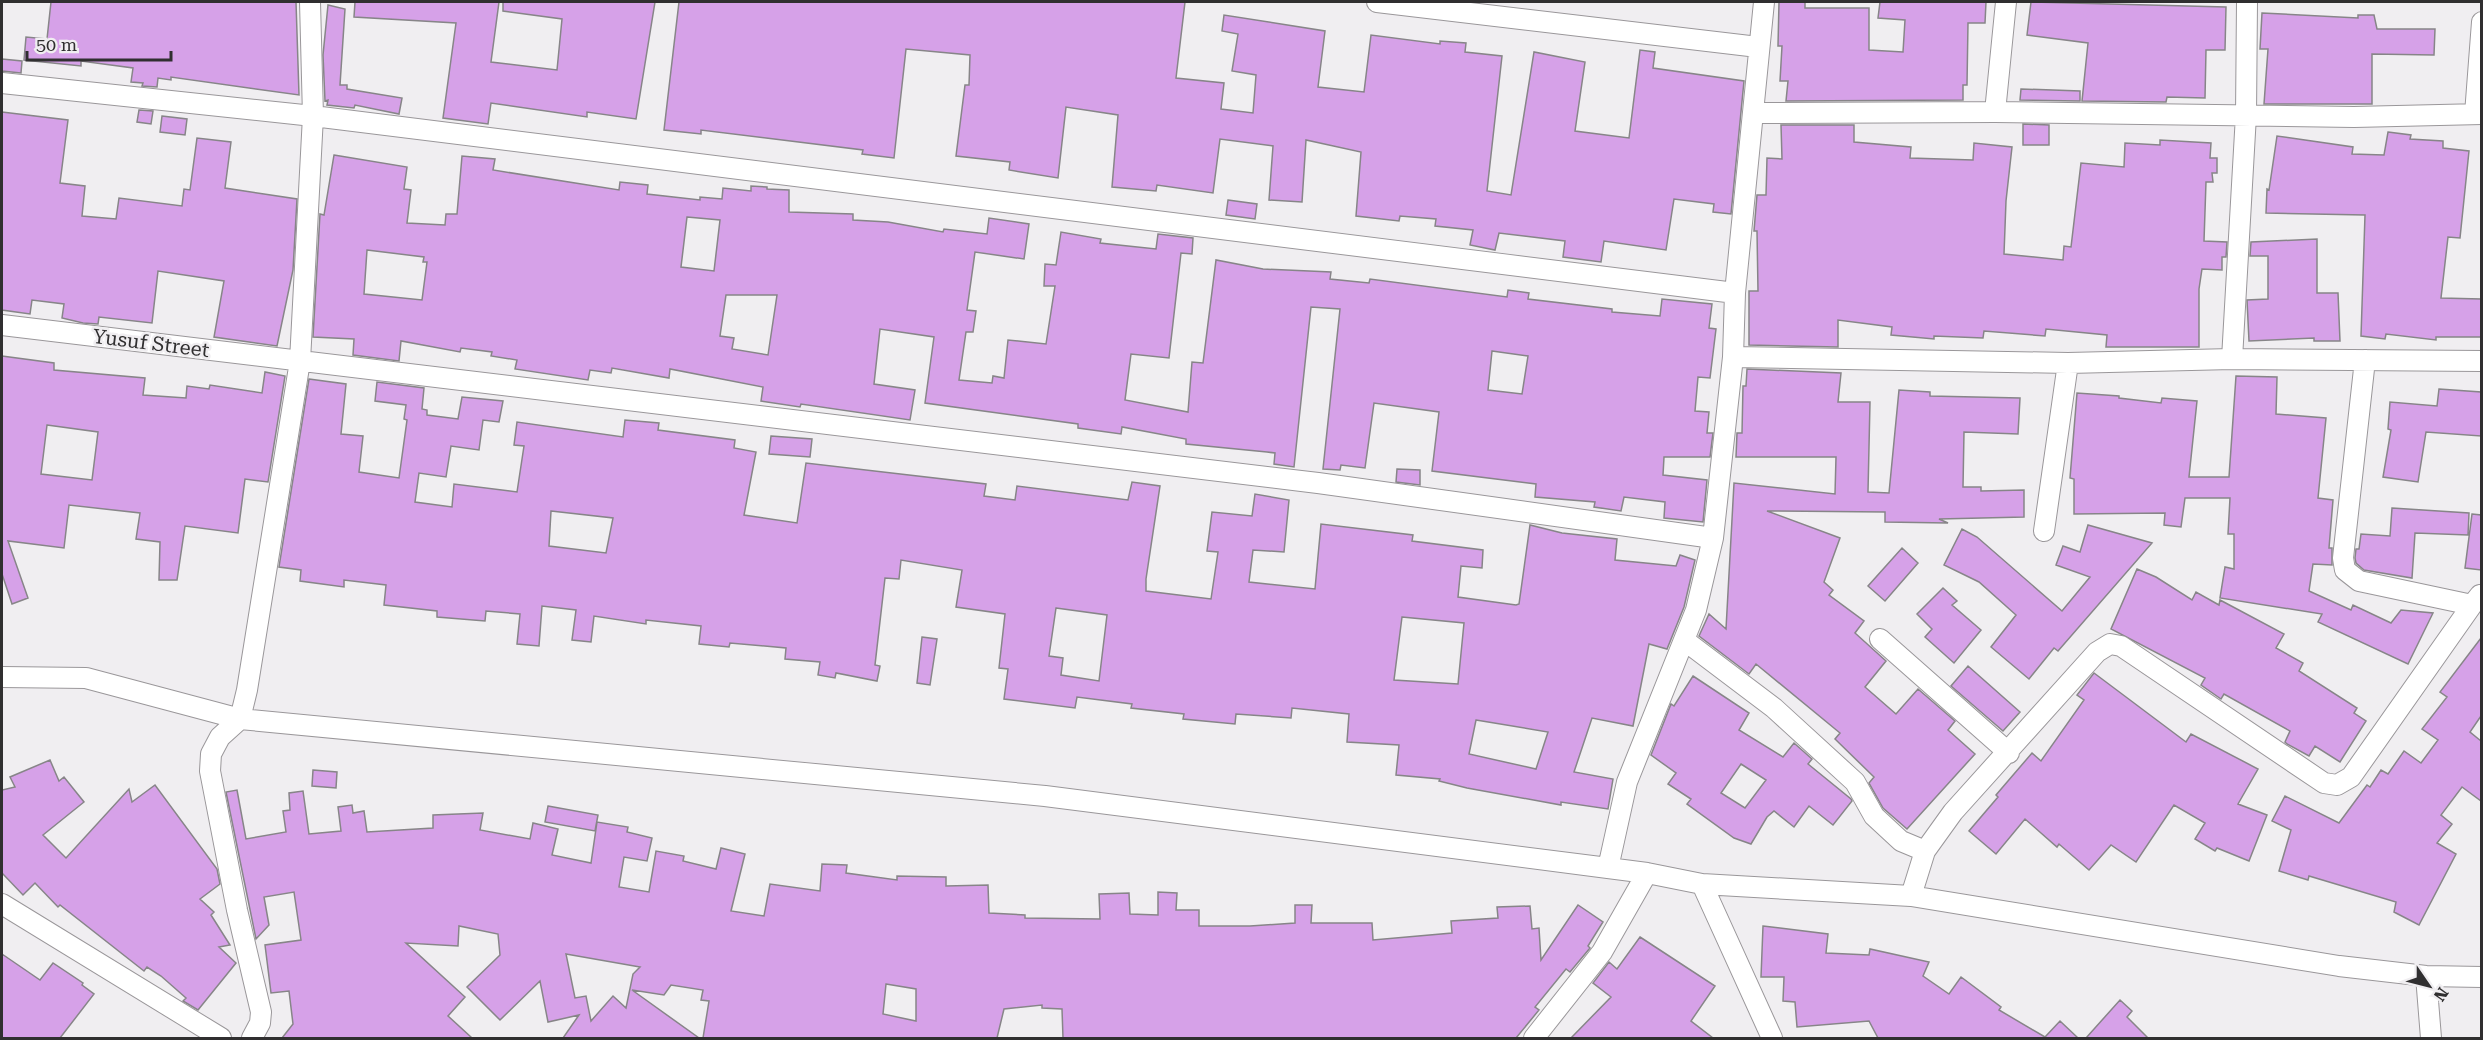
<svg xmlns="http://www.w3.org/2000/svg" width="2483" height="1040" font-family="'Roboto Serif',serif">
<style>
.building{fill:#d6a1e8;stroke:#878588;stroke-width:1.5;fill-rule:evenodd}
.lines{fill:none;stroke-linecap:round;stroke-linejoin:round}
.minor-casing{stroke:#9a979a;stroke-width:22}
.minor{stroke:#fff;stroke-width:20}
.labels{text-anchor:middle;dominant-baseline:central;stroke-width:5;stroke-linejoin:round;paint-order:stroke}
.street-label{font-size:20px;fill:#302f30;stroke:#f0eef1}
</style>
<rect width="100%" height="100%" fill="#f0eef1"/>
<path class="building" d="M51,2H296L299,95L171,77V80L158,78L157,87L142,86L143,83L131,82L133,68L81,61V66L24,60L26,37L47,39Z
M355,2H499L491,62L557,70L562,19L503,11V2H655L636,119L587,112V117L491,103L488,124L443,118L456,23L354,17Z
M679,2H1185L1176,78L1224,83L1221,109L1253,113L1256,75L1232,71L1238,34L1222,31L1224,15L1325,31L1318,87L1364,92L1371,35L1440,44V41L1466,43L1465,52L1502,56L1487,191L1511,195L1534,52L1585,62L1575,131L1629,138L1640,50L1655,52L1653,68L1744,81L1731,214L1713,212L1714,204L1674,199L1666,250L1604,241L1601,262L1563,257L1565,241L1499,233L1495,250L1470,245L1473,230L1435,226L1436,219L1400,216L1399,221L1356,216L1361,152L1306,140L1302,202L1269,200L1273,146L1220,139L1213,193L1157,185L1156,191L1112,187L1118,115L1066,107L1058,178L1009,170L1010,162L956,156L965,85H969L970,55L906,49L894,158L862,154L863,150L701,130V134L664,130Z
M1779,2H1805V8H1869V50L1903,52L1905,20L1878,18L1880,2H1986L1985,23H1968L1967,85H1963V100L1786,101L1788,81H1780L1782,46H1778Z
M2031,2L2226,7L2225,50H2206L2205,98L2167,97L2166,102L2082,101L2088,43L2027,35Z
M328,5L345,9L340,85H347V89L402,98L399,114L355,105L354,108L327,105L328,100L325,101L323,55Z
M2262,13L2358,18V15H2374L2377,29H2435L2434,55L2372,54V104H2264L2268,49H2260Z
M2,59L22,61L21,73L2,71Z
M2021,89L2080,91V101L2020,100Z
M139,110L153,111L151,124L137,122Z
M2,112L68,120L60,183L85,186L82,216L116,219L119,198L182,206L184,189L190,190L197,138L231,142L225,188L297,199L293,270L277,346L214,337L224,281L158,271L152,323L99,317L98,324L83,323L62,318L64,304L32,300L30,314L2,310Z
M162,116L187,119L185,135L160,132Z
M2023,124L2049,125V145H2023Z
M1781,125H1854V142L1911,147L1910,158L1973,160L1974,143L2012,147L2006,201L2004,254L2063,260L2064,246L2071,247L2081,163L2124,167L2125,143L2160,145V140L2211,143L2210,158H2217V173H2212L2213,182H2206L2204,241L2227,242L2226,257H2222V270L2202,269L2199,289V347H2106L2107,335L2046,329L2045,336L1984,331L1983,338L1934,336V339L1891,335L1892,327L1838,320V347L1749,345V291H1758L1757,231H1754L1757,195H1766L1767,158L1782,159Z
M2388,132L2411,135L2410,139L2443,141V148L2469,151L2460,238L2448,237L2441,298L2481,299V337H2436V340L2386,334L2385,339L2361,336L2365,215L2266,213L2267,189L2269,190L2277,136L2353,147L2352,154L2384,155Z
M334,155L407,167L404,189L411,190L407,223L445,225L446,214H457L462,156L495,159L493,170L619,190L620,182L648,185L647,194L700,200V197L722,199L723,188L751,191V186L767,187V189L789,190V212L853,214V220L888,222L943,232L944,229L987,234L989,218L1029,224L1024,259L975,252L967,310L976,311L973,332H966L959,380L992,383L993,376L1004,378L1008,340L1046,344L1055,286H1044L1045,264L1056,265L1061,232L1101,239L1100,243L1156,249L1158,234L1193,238L1192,254L1181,253L1169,358L1131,354L1125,400L1188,412L1192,362L1203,363L1216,260L1263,269L1331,272L1330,279L1369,283L1370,279L1507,297L1508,290L1529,293L1528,299L1612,309V312L1660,316L1662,299L1712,304L1709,328L1716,329L1710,378L1698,377L1695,411L1709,412L1707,433H1713L1710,457H1664L1663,475L1707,480L1703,522L1664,518L1665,502L1624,497L1621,511L1594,507L1595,502L1535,497L1536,484L1432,471L1439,412L1374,403L1365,468L1341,465L1340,470L1323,469L1340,309L1311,307L1294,467L1274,464L1275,453L1267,452L1186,444V439L1122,427L1121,434L1078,428V424L925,403L934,337L880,329L874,384L915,390L910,420L801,404L800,407L761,401L763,387L670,369L669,378L612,368L611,373L590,370L588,380L515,369L517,360L491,356L492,352L461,348L460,352L401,341L399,361L353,355L354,339L313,337L320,214L324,215ZM687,217L720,220L714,271L681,267ZM367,250L424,257L423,262H427L422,300L364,294ZM726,295H777L768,355L732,349L734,338L720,336ZM1492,351L1528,356L1522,394L1488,390Z
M1228,200L1257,204L1255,219L1226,215Z
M2317,239V293H2338L2340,341H2314V338L2249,341L2247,300L2268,299V256H2250L2251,242Z
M2,356L54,363V370L145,378L143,395L186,398L187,386L209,389L210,385L262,393L265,372L285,376L268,482L245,479L238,533L185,526L177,580H159L160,542L136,539L140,513L69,505L64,548L8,541L28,598L12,604L2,574ZM47,425L98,432L92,480L41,474Z
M1747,369L1841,373L1838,402H1870L1868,492L1889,493L1899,390L1930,392V396L2020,398L2018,434L1964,432L1963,487H1981V491L2024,490V517L1939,519L1948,523L1885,522V512L1767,511L1840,538L1824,582L1833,590L1829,595L1864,621L1855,633L1886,661L1865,687L1896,714L1918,689L1955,721L1948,730L1975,754L1907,829L1883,808L1869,783L1874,777L1835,739L1840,733L1756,664L1749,674L1699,636L1709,614L1726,629L1734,483L1835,494L1836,457H1736L1737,433H1742L1743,386H1746Z
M2236,376L2277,377L2276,414L2326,418L2318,498L2333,500L2329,548H2332V565L2313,564L2309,591L2351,610L2353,605L2391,623L2401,610L2433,613L2408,664L2318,622L2322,614L2220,598L2225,567L2234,569V534H2228L2230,498H2185L2181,527L2164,525L2165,513L2074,514V479L2070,478L2077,393L2119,396V398L2161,403L2162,398L2197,401L2189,477H2229Z
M309,379L346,384L341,434L363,436L359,472L399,478L407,420L404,419L406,405L375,401L377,382L424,388L422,409L427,410V415L458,419L462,397L503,401L499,422L483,420L479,450L451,446L446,477L419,473L415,502L452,507L454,484L517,492L524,446L514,445L517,422L623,437L625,420L659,423L658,430L735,440L734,448L756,452L744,515L797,523L806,463L986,484L984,496L1015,500L1017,486L1128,500L1132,482L1160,486L1146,579V591L1211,599L1218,552L1207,551L1212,512L1252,516L1255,494L1289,500L1284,552L1253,550L1249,582L1315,589L1321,524L1413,535L1412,541L1483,550L1482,568L1461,566L1458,597L1516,605L1519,604L1530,525L1562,533L1617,539L1615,560L1676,566L1680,555L1695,560L1684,607L1667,649L1649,644L1633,726L1592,718L1574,772L1613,779L1608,809L1561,802V805L1467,788L1439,781L1440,779L1396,775L1399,745L1347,742L1349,714L1292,708L1291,718L1236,714L1235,724L1183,719L1184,714L1131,708L1132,704L1077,697L1075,708L1004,699L1008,669L999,668L1005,614L956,607L962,570L901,560L899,579L885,578L875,665L880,666L877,681L836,673L835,678L818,675L820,662L785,659L786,648L730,643L729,647L699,644L701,626L646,620V624L594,616L591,642L572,640L576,610L542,606L539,646L517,644L520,614L486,611L485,621L437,617V611L384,605L386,585L344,580V587L300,581L301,570L279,567ZM551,511L613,518L606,553L549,546ZM1056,608L1107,615L1099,681L1061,675L1063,658L1049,656ZM1402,617L1464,623L1458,684L1394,680ZM1476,720L1548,732L1536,769L1469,754Z
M2439,389L2481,392V436L2426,432L2418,482L2383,477L2391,430L2388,429L2390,402L2437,406Z
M771,436L812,439L810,457L769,454Z
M1397,469L1420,470V485L1396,482Z
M2392,508L2469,513L2468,535L2415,533L2412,578L2364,570L2356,563L2355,558L2356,549H2359L2361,534L2390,536Z
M2472,514L2481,515V570L2465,568Z
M2088,525L2152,543L2058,651L2054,648L2029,679L1991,647L2016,615L1979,582L1944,565L1962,529L1977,537L2062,611L2090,577L2056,565L2063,546L2080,552Z
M1902,548L1918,563L1885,601L1868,586Z
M2137,569L2156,577L2192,600L2196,592L2219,605L2220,600L2284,634L2276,648L2303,663L2299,671L2357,708L2354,713L2366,721L2340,762L2315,746L2309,756L2287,744L2285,742L2290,731L2224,694L2221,699L2201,685L2205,678L2111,629Z
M1943,588L1957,601L1952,605L1981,630L1954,663L1925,637L1932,629L1917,614Z
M922,637L937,639L930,685L917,683Z
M2481,638V716L2470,732L2481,741V801L2462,787L2441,815L2452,824L2437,843L2456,854L2419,925L2394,912L2396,902L2309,876L2308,880L2279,871L2291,830L2272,821L2285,796L2339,823L2367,785L2370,787L2381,770L2388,774L2404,751L2421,763L2438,740L2422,729L2447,697L2440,692Z
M1968,666L2020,712L2003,731L1951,686Z
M2094,673L2186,742L2191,734L2258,769L2238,804L2267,815L2249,861L2217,848L2215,851L2195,839L2205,823L2174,805L2136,862L2111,845L2089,870L2059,844L2057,847L2025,819L1996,854L1969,831L1998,797L1996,795L2032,753L2041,761L2084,700L2077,695Z
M1693,676L1749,713L1739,730L1783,757L1794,743L1812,759L1808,764L1851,799L1852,801L1833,825L1809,806L1794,827L1774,811L1767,817L1751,844L1734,838L1687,804L1691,799L1668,784L1676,773L1651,755L1671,704L1674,706ZM1741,764L1766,780L1745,808L1721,793Z
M50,760L59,781L64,777L84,802L43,835L66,858L129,789L132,802L155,785L217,869L220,884L200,899L214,912L211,915L230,945L219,947L236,963L198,1010L183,1001L186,998L161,976L147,967L144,971L60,905L58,907L35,883L23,895L2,873V790L15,787L10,777Z
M313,770L337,772L336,788L312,786Z
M237,790L246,839L286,832L283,811L290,810L289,793L303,791L309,834L341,831L338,807L352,805L353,813L364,811L367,832L433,828V815L483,813L480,830L530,839L533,823L558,829L552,855L591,863L597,822L628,827L627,832L652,838L647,861L624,857L619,887L649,892L656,851L684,856L683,861L716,869L721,848L745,854L731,911L764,916L770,884L820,891L822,864L847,865L846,873L897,880V876L946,877V886L988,885L989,913L1025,915V918L1100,919L1099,894L1129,893L1130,914L1158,915V892L1177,893L1176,910H1199V926H1250L1295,923V905H1312L1311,923H1372L1373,940L1452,933L1451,921L1498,918L1497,907L1530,906L1532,929L1539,928L1541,960L1578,905L1603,922L1588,946L1590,948L1570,972L1566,969L1535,1007L1539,1010L1516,1038H1063L1062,1009L1042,1008V1005L1004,1009L997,1038H703L709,1001L701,1000L703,990L671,985L664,995L632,990L699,1038H563L579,1015L548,1022L540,981L500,1020L467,987L500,955L498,934L459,926L458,946L406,943L465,997L448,1016L472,1038H282L293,1024L289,991L271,993L265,945L301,940L294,892L264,897L269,925L256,939L226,792ZM566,954L640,967L633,974L626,1008L613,996L591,1021L586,996L575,998ZM886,984L916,989V1021L883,1014Z
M548,806L598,815L595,831L545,822Z
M1763,926L1828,934L1826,953L1869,955L1870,949L1929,962L1923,976L1949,994L1961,977L2001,1007L1999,1010L2045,1037L2060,1021L2078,1038H1878L1869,1021L1797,1027L1795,1002L1783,1001L1784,977H1761Z
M1640,937L1715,986L1691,1021L1713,1038H1571L1611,997L1593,983L1609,962L1617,969Z
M2,954L40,980L53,963L83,983L82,985L94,994L60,1038H2Z
M2120,1000L2132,1011L2127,1017L2148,1038H2086Z"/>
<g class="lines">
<defs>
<path id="minor" d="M1377,2L1758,47
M2,83L313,116L1735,293
M1995,112L2006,2
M1755,113L1995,112L2354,117L2482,114
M2475,114L2482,22
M2,325L1318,483L1713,538
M1733,357L2068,363L2232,359L2482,361
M2232,359L2246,115L2247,2
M2365,360L2343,558L2345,570L2359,581L2472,605L2480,595
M2044,531L2068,363
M1880,639L2009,753
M1684,640L1774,708L1855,782L1874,816L1901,841L1925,851
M2,677L86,678L240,719L1045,796L1608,868
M1647,873L1608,868L1627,782L1696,610L1713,538L1733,357L1735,293L1764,2
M1702,884L1772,1038
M1911,896L1925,851L1953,812L2097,652L2110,644L2121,646L2324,783L2337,785L2351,777L2472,605
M2,904L221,1038
M2426,976L2431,1038
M252,1038L260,1023L261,1012L237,910L210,771L211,754L220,737L240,719L247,690L300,361L313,116L310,2
M1534,1038L1602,952L1647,873L1702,884L1911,896L2339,966L2426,976L2482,977"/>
</defs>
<use href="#minor" class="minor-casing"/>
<use href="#minor" class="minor"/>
</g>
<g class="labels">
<g class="street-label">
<text transform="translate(151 343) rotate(7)">Yusuf Street</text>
</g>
</g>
<rect width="2483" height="1040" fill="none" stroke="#302f30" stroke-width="6"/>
<g transform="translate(2429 986) rotate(125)" stroke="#f0eef1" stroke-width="4.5" paint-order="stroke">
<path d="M0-4.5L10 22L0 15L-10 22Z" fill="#302f30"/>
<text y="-9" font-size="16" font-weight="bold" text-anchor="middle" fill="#302f30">N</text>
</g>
<path d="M27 51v9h144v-9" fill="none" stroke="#302f30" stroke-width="3"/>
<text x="36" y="51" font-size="18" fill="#302f30" stroke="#f0eef1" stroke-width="4.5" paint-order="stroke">50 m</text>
</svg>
